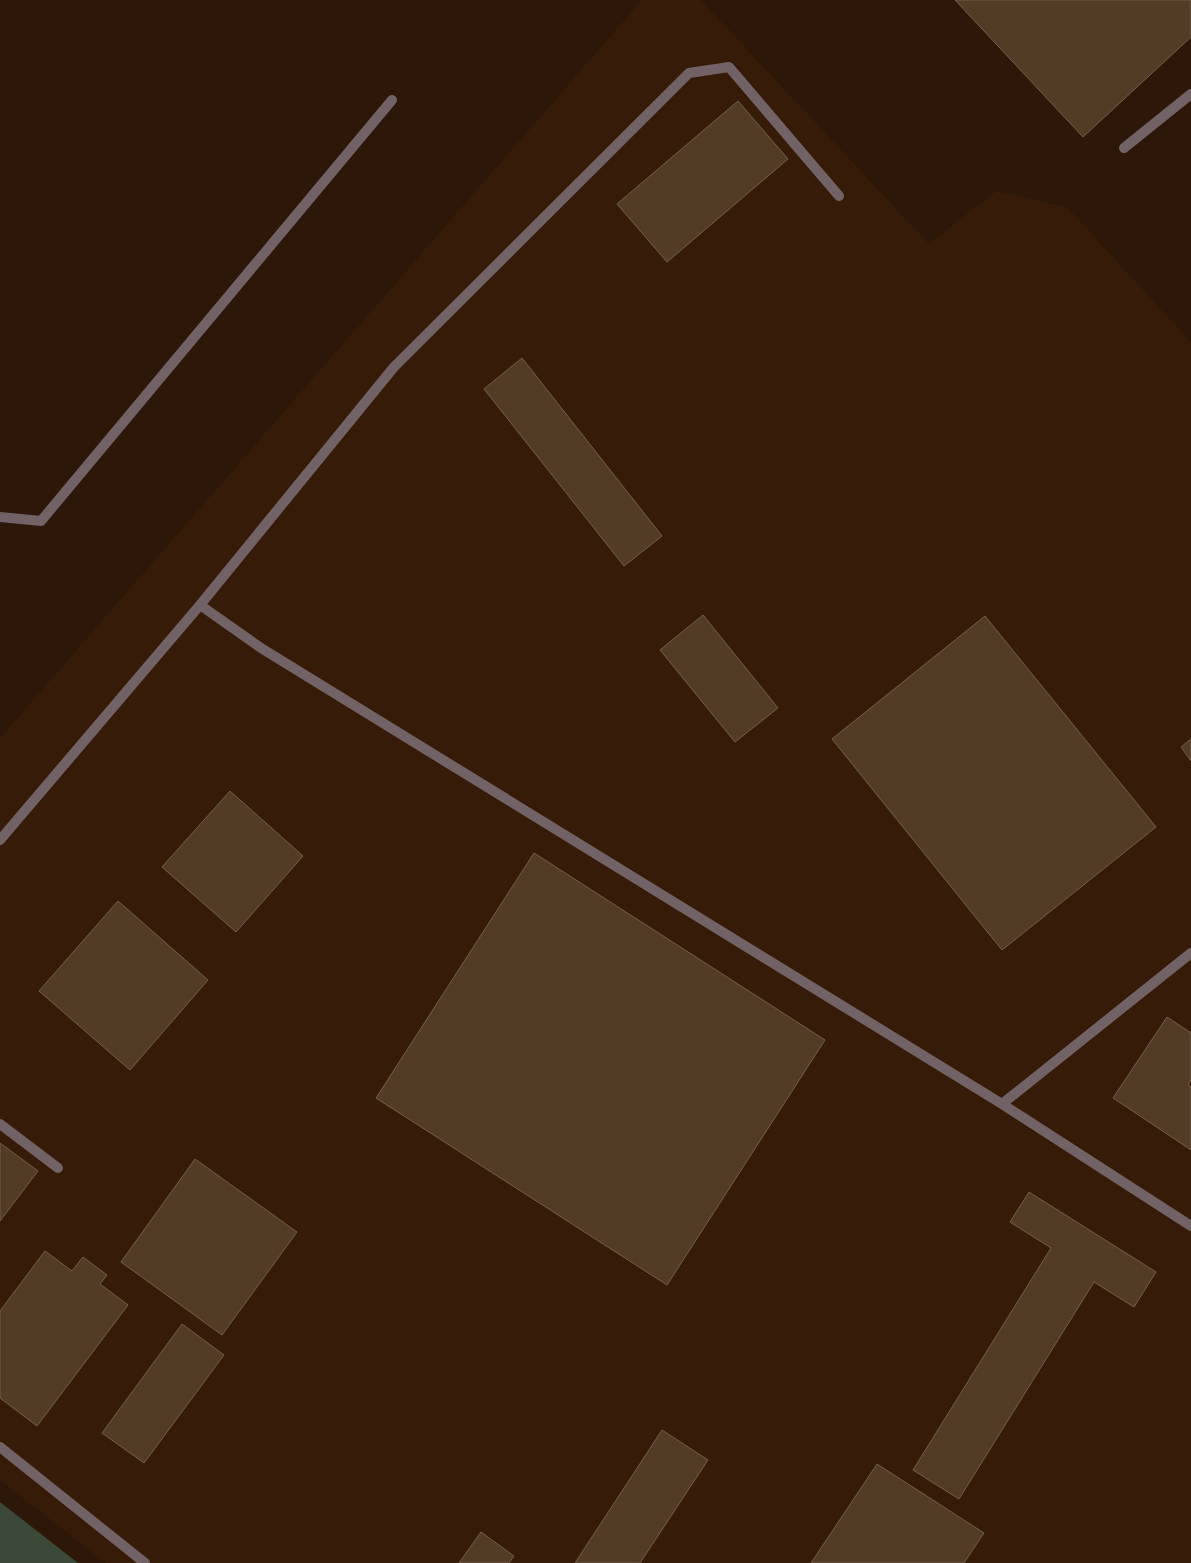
<svg xmlns="http://www.w3.org/2000/svg" width="1191" height="1563" font-family="Montserrat,sans-serif">
<style>
.built{fill:#371b09}
.green{fill:#3c4838}
.building{fill:#533c26;stroke:#755f4a}
.lines{fill:none;stroke-linecap:round;stroke-linejoin:round}
.lane{stroke:#716265;stroke-width:10}
</style>
<rect width="100%" height="100%" fill="#2d1709"/>
<path class="built" d="M642,0H701L929,244L996,191L1067,207L1191,342V1563H106L0,1480V738Z"/>
<path class="green" d="M0,1502L78,1563H0Z"/>
<path class="building" d="M955,0H1191V37L1083,137Z
M738,101L788,159L667,262L617,204Z
M522,358L662,536L624,566L484,389Z
M703,615L778,708L735,742L660,650Z
M985,616L1156,827L1002,950L832,739Z
M1191,739V761L1181,747Z
M230,791L303,856L236,932L162,867Z
M534,853L825,1040L667,1285L376,1098Z
M118,901L208,980L130,1070L39,991Z
M1167,1017L1191,1033V1080L1188,1085L1191,1087V1150L1113,1098Z
M0,1143L38,1171L0,1221Z
M195,1159L297,1232L222,1335L121,1262Z
M1029,1192L1156,1272L1134,1307L1094,1282L959,1499L913,1470L1051,1248L1010,1222Z
M45,1251L72,1271L83,1257L107,1275L100,1284L128,1305L37,1426L0,1398V1311Z
M182,1324L224,1355L144,1463L102,1433Z
M662,1430L708,1460L640,1563H575Z
M877,1464L984,1533L964,1563H811Z
M481,1532L514,1556L509,1563H459Z"/>
<g class="lines">
<path class="lane" d="M1124,148L1191,94
M0,517L41,521L392,100
M200,605L394,367L689,73L729,67L839,196
M0,840L200,605L261,648L1002,1104L1191,953
M1002,1104L1191,1226
M0,1124L58,1168
M0,1447L145,1563"/>
</g>
</svg>
